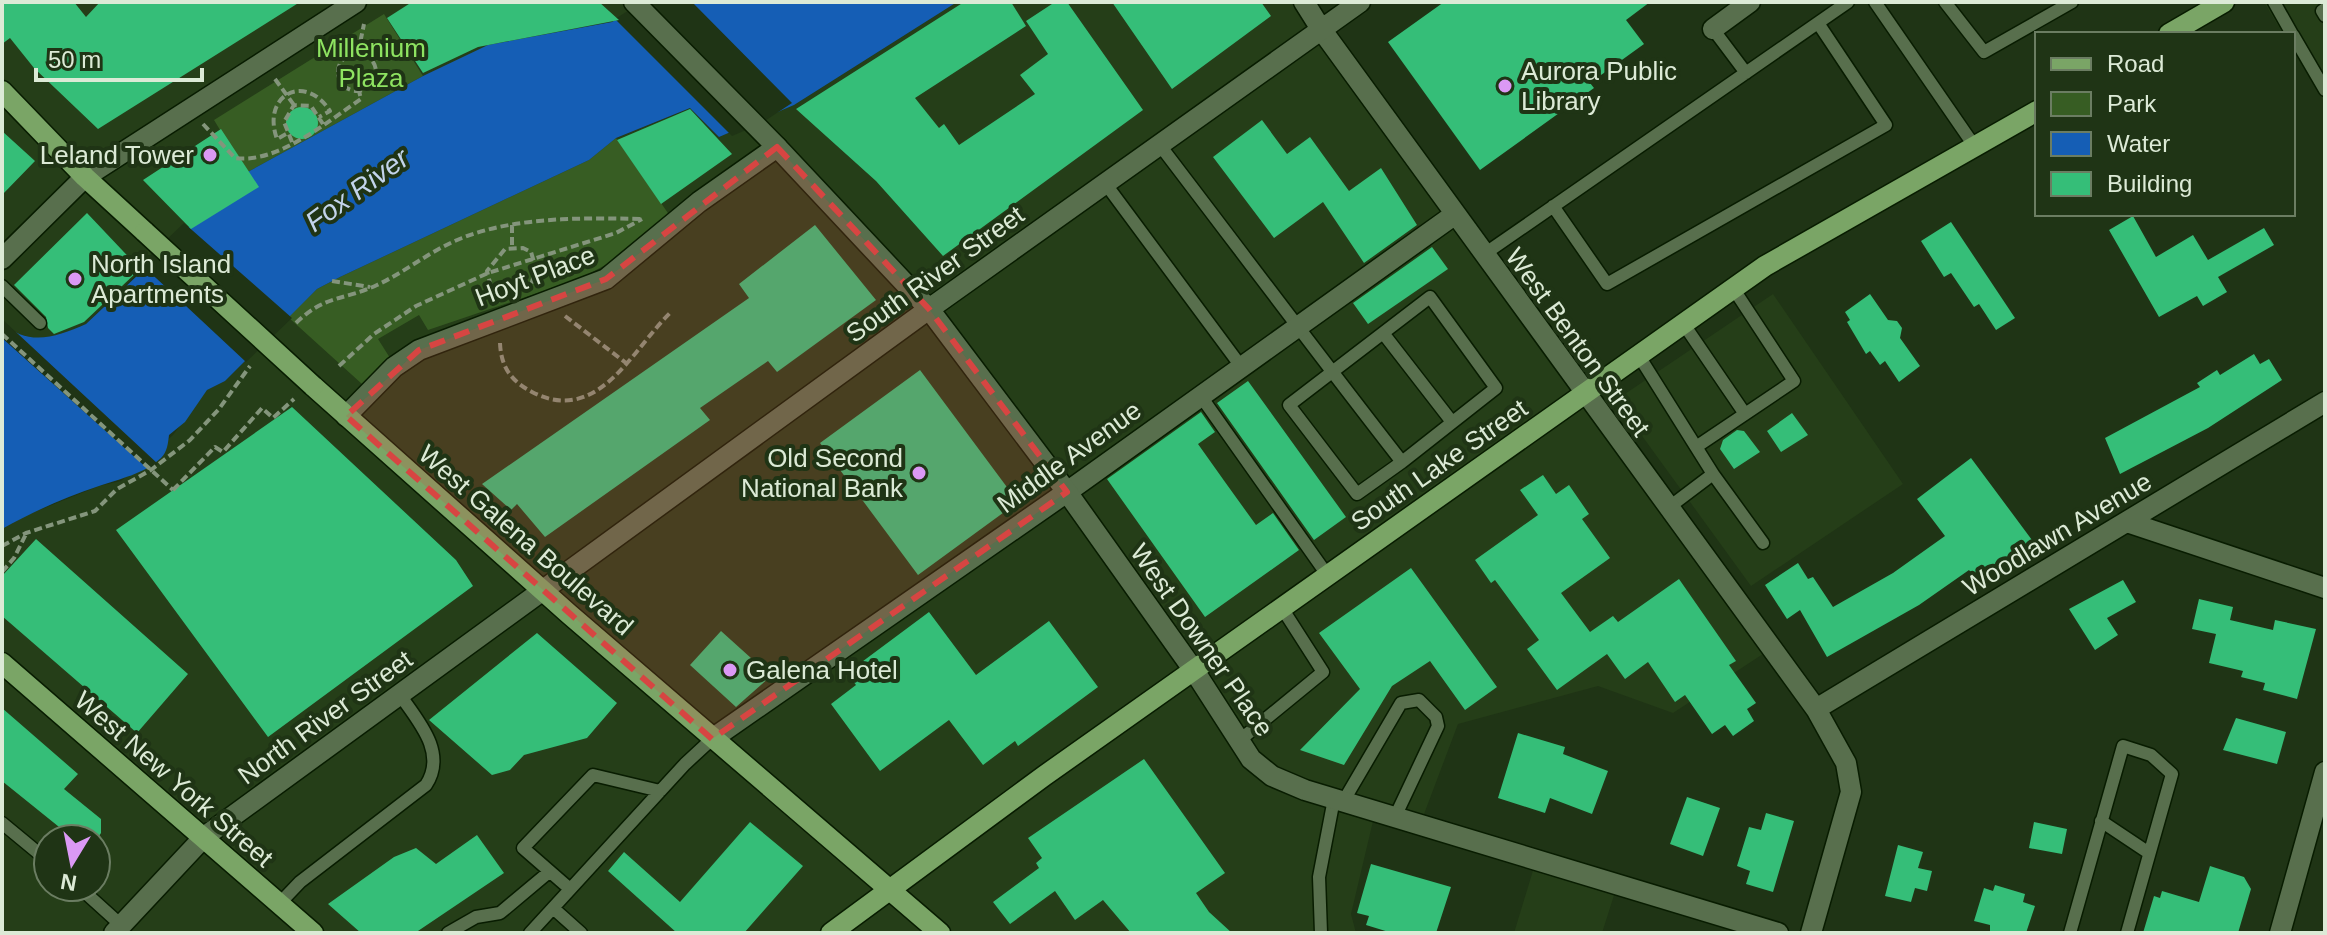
<svg xmlns="http://www.w3.org/2000/svg" width="2327" height="935" font-family="Helvetica,sans-serif">
<style>
.built{fill:#253e18;fill-rule:evenodd}
.green{fill:#375d23}
.water{fill:#155eb5}
.pier{fill:#1f3415}
.building{fill:#35be78}
.lines{fill:none;stroke-linecap:round;stroke-linejoin:round}
.service-casing{stroke:#081c00;stroke-width:15}
.minor-casing{stroke:#081c00;stroke-width:23}
.tertiary-casing{stroke:#081c00;stroke-width:23}
.primary-casing{stroke:#081c00;stroke-width:23}
.path{stroke:#84957c;stroke-width:4;stroke-dasharray:8 4;stroke-linecap:butt}
.service{stroke:#586f4d;stroke-width:12}
.minor{stroke:#586f4d;stroke-width:20}
.tertiary{stroke:#586f4d;stroke-width:20}
.primary{stroke:#7aa566;stroke-width:20}
.primary-bridge-casing{stroke:#081c00;stroke-width:23;stroke-linecap:butt}
.path-bridge{stroke:#84957c;stroke-width:4;stroke-dasharray:8 4;stroke-linecap:butt}
.primary-bridge{stroke:#7aa566;stroke-width:20}
.marked{fill:#d74542;fill-opacity:0.2;stroke:#d74542;stroke-width:6;stroke-dasharray:16 10;stroke-linejoin:round}
.poi-dot{fill:#db99f5;stroke:#1f3415;stroke-width:3}
.labels{text-anchor:middle;dominant-baseline:central;stroke-width:8;stroke-linejoin:round;paint-order:stroke}
.park-label{font-size:26px;fill:#8ee361;stroke:#1f3415}
.poi-label{font-size:26px;fill:#dcead6;stroke:#1f3415;text-anchor:start}
.street-label{font-size:26px;fill:#dcead6;stroke:#1f3415}
.water-label{font-size:28px;font-style:italic;fill:#c3d4eb;stroke:#1f3415}
</style>
<rect width="100%" height="100%" fill="#1f3415"/>
<path class="built" d="M2,2H646L612,22L544,35L423,76L247,173L194,218L86,324L55,338H33L14,333L2,323Z
M957,2H1304L1766,652L1673,713L1598,686L1458,724L1418,830L1374,817L1351,914L1356,933H2V529L27,515L99,486L121,481L173,435L207,390L225,381L317,289L616,138L691,108L719,137L794,105ZM48,839H96V887H48Z
M2264,2H2325V103L2293,50V34H2283Z
M1773,294L1903,484L1751,586L1616,400Z
M1535,864L1616,889L1602,933H1514Z"/>
<path class="green" d="M384,14L423,76L246,173L214,120Z
M616,138L670,216L613,261L579,279L428,330L419,315L378,339L390,358L362,384L288,317L317,289L340,277L589,160Z"/>
<path class="water" d="M646,2H957L794,105L719,137L690,108L616,138L589,160L340,277L317,289L225,381L207,390L185,422L169,435C168,444 167,452 161,458C144,474 119,479 99,486C66,497 32,512 2,529V323C29,347 56,337 86,324L246,173L423,76L488,45L612,22Z"/>
<path class="pier" d="M642,2H692L792,103L760,124L732,136L615,19Z
M184,223L292,318L246,362L141,264Z
M3,320L158,464L149,470L2,338Z"/>
<path class="building" d="M2,2H74L86,17L100,2H300L98,129L34,68L10,38L2,44Z
M412,2H599L619,20L478,47L423,73L387,18Z
M964,2H1011L1026,26L915,98L939,128L944,124L959,145L1035,94L1020,75L1048,54L1026,21L1055,2H1067L1143,110L943,256L876,181L796,109Z
M1112,2H1261L1271,16L1172,89Z
M1444,2H1650L1626,20L1644,44L1590,83L1594,88L1480,170L1388,42Z
M286 123a16 16 0 1 1 32 0a16 16 0 1 1-32 0Z
M690,109L732,154L661,204L617,140Z
M1262,120L1287,154L1310,137L1349,191L1381,168L1417,225L1364,263L1323,202L1274,238L1213,157Z
M221,129L259,187L191,229L143,180Z
M2,131L35,161L2,195Z
M87,213L140,269L84,322L54,334L48,328L46,317L14,285Z
M2133,216L2156,257L2193,235L2208,260L2264,228L2274,245L2218,277L2227,292L2203,306L2197,296L2159,317L2109,230Z
M1951,222L2015,318L1996,330L1979,304L1974,307L1951,273L1944,277L1921,241Z
M815,225L876,300L777,372L768,361L700,408L710,420L545,537L517,504L511,510L482,484L749,298L739,284Z
M1432,247L1448,269L1368,324L1353,303Z
M1870,294L1888,320L1897,321L1902,328L1900,338L1920,366L1899,382L1885,361L1880,365L1870,351L1866,354L1847,322L1850,320L1845,312Z
M2254,354L2260,364L2269,359L2282,380L2208,428L2120,474L2105,438L2200,387L2197,383L2217,370L2220,375Z
M920,370L1018,502L918,575L820,443Z
M1248,381L1346,517L1314,540L1217,403Z
M292,407L456,560L473,586L268,737L116,530Z
M1201,412L1215,432L1198,444L1225,482L1256,525L1273,513L1299,550L1205,617L1107,479Z
M1792,413L1808,435L1781,452L1767,431Z
M1737,430L1744,431L1760,452L1734,469L1720,449L1723,440Z
M1971,458L2035,544L1975,577L1969,570L1919,605L1827,657L1800,610L1787,619L1765,585L1798,563L1808,579L1813,577L1833,607L1893,573L1945,536L1917,499Z
M1543,475L1556,494L1569,485L1589,514L1582,519L1610,558L1561,593L1590,632L1613,616L1618,622L1679,579L1736,661L1729,665L1756,703L1747,709L1754,721L1733,736L1725,725L1712,734L1685,695L1675,702L1648,662L1625,679L1607,654L1557,690L1527,649L1539,640L1495,580L1491,583L1475,560L1538,515L1520,490Z
M36,539L188,674L137,733L2,616V576Z
M1411,568L1497,687L1465,710L1430,661L1392,686L1344,765L1300,750L1360,689L1319,633Z
M2123,580L2136,602L2107,618L2118,635L2095,650L2069,609Z
M2199,599L2233,607L2230,620L2273,630L2275,620L2316,629L2297,699L2263,690L2265,683L2241,677L2243,671L2209,663L2216,634L2192,629Z
M929,612L976,675L1049,621L1098,687L1018,746L1015,741L983,765L949,720L880,771L831,704L856,685L847,673Z
M721,631L771,676L736,707L690,665Z
M537,633L617,703L587,738L524,755L510,770L492,775L429,720Z
M2,708L78,774L64,789L101,819V833L97,839H74L2,781Z
M2236,718L2286,732L2277,764L2223,750Z
M1518,733L1565,747L1563,754L1608,771L1592,814L1550,798L1545,813L1498,798Z
M1144,759L1225,873L1196,893L1209,912L1232,933H1131L1103,900L1075,920L1055,891L1010,924L993,902L1039,868L1036,863L1042,858L1028,838Z
M1687,797L1720,808L1703,856L1670,844Z
M1766,813L1794,821L1773,892L1746,884L1750,871L1737,866L1749,827L1761,830Z
M750,822L803,866L744,933H677L608,871L624,852L680,902Z
M2034,822L2067,829L2062,854L2029,848Z
M477,835L504,873L415,933H361L328,904L394,857L416,848L436,864Z
M1898,845L1923,852L1918,868L1932,871L1927,891L1915,888L1911,902L1885,896Z
M1371,864L1451,887L1436,933H1392L1366,925L1369,916L1357,913Z
M2210,866L2244,877L2251,889L2238,933H2143L2154,896L2160,898L2162,891L2199,902Z
M1995,885L2025,894L2023,902L2035,906L2026,933H1998L1990,931V925L1974,921L1984,888L1993,891Z"/>
<g class="lines">
<defs>
<path id="service" d="M1875,2L1975,147
M1945,2L1984,52L2072,2
M2274,2L2292,34
M2325,9L2322,11L2325,16
M1713,29L1746,73
M2293,35L2325,90
M1159,144C1240,250 1320,357 1402,462L1496,388L1430,297L1289,405L1357,494L1402,462
M1105,183L1240,365
M1553,206L1607,284L1886,125L1818,23
M1483,255L1848,2
M2,286L40,323
M1685,326L1745,414
M1383,333L1452,422
M1639,356L1713,474
M1200,395L1328,576
M1696,447L1794,381L1735,291
M1668,508L1713,474L1763,543
M1240,740L1323,672L1282,608
M1343,802L1401,703L1419,700L1436,717L1438,726L1395,817
M2101,821L2149,853
M2,823L48,861
M79,887L121,925
M570,889L523,848L593,775L660,791
M279,904L300,882L426,785C447,753 419,722 400,695
M553,908L581,933
M448,933L476,917L500,913L549,872
M530,933L685,764L712,739
M1321,933L1319,877L1334,799
M2070,933L2123,746L2151,755L2172,774L2127,933"/>
<path id="minor" d="M1321,29L1816,709L1846,763L1851,792L1811,933
M1713,29L1750,2
M2,259L85,177L356,2
M346,416L394,367L419,350L606,279L699,202L777,147
M2127,522L2325,588
M1195,672L1251,759L1272,776L1305,790L1778,933
M1816,709L2325,402
M712,739L1067,492L1454,215
M114,933L204,837L929,309
M2280,933L2325,772"/>
<path id="tertiary" d="M634,2L777,147L929,309L1067,492L1195,672
M1304,2L1321,29
M929,309L1360,2"/>
<path id="primary" d="M2169,34L2224,2
M2,91L85,177L145,232
M313,386L569,614L940,933
M2,663L313,933
M831,933L1044,776L1765,266L2037,111"/>
</defs>
<use href="#service" class="service-casing"/>
<use href="#minor" class="minor-casing"/>
<use href="#tertiary" class="tertiary-casing"/>
<use href="#primary" class="primary-casing"/>
<path class="path" d="M338 72a19 19 0 1 1 38 0a19 19 0 1 1-38 0Z
M358,53L364,24
M275,79L294,105
M203,124L235,158C277,164 327,122 361,99L359,91
M286,134L277,139C261,95 305,72 330,111L319,117
M292,142L284,122L294,105L311,106L323,124
M512,225V248
M332,281L370,287
M494,298L487,271L505,249L523,248L531,252L536,269L531,285
M565,316L626,363
M296,323C326,294 343,301 377,285C407,271 431,250 462,238C518,216 585,218 644,219
M500,343C501,367 511,381 532,392C598,426 632,350 670,313
M339,366L374,334L416,306L488,273L616,233L642,219
M173,490L215,447L223,452L262,408L273,418L294,399
M2,546L26,533L95,511L117,489L151,470L190,440L219,409L250,366
M2,572L14,558L26,534"/>
<use href="#service" class="service"/>
<use href="#minor" class="minor"/>
<use href="#tertiary" class="tertiary"/>
<use href="#primary" class="primary"/>
<defs>
<path id="primary-bridge" d="M145,232L313,386"/>
</defs>
<use href="#primary-bridge" class="primary-bridge-casing"/>
<path class="path-bridge" d="M2,334L173,490"/>
<use href="#primary-bridge" class="primary-bridge"/>
</g>
<path class="marked" d="M777,147L929,309L1067,492L712,739L346,416L419,350L606,279Z"/>
<g class="poi-dot">
<circle cx="1505" cy="86" r="8"/>
<circle cx="210" cy="155" r="8"/>
<circle cx="75" cy="279" r="8"/>
<circle cx="919" cy="473" r="8"/>
<circle cx="730" cy="670" r="8"/>
</g>
<g class="labels">
<g class="park-label">
<text x="371" y="48">Millenium<tspan x="371" dy="30">Plaza</tspan></text>
</g>
<g class="poi-label">
<text x="1521" y="71">Aurora Public<tspan x="1521" dy="30">Library</tspan></text>
<text x="194" y="155" text-anchor="end">Leland Tower</text>
<text x="91" y="264">North Island<tspan x="91" dy="30">Apartments</tspan></text>
<text x="903" y="458" text-anchor="end">Old Second<tspan x="903" dy="30">National Bank</tspan></text>
<text x="746" y="670">Galena Hotel</text>
</g>
<g class="street-label">
<text transform="translate(935 274) rotate(-36)">South River Street</text>
<text transform="translate(535 276) rotate(-21)">Hoyt Place</text>
<text transform="translate(1578 342) rotate(54)">West Benton Street</text>
<text transform="translate(1069 457) rotate(-36)">Middle Avenue</text>
<text transform="translate(1439 465) rotate(-35)">South Lake Street</text>
<text transform="translate(2057 534) rotate(-31)">Woodlawn Avenue</text>
<text transform="translate(526 540) rotate(41)">West Galena Boulevard</text>
<text transform="translate(1202 640) rotate(55)">West Downer Place</text>
<text transform="translate(325 717) rotate(-36)">North River Street</text>
<text transform="translate(174 779) rotate(41)">West New York Street</text>
</g>
<g class="water-label">
<text transform="translate(357 190) rotate(-36)">Fox River</text>
</g>
</g>
<rect width="2327" height="935" fill="none" stroke="#dcead6" stroke-width="8"/>
<rect x="2035" y="32" width="260" height="184" fill="#1f3415" stroke="#6b7d62" stroke-width="2"/>
<rect x="2051" y="58" width="40" height="12" fill="#7aa566" stroke="#6b7d62" stroke-width="2"/>
<text x="2107" y="72" font-size="24" fill="#dcead6">Road</text>
<rect x="2051" y="92" width="40" height="24" fill="#375d23" stroke="#6b7d62" stroke-width="2"/>
<text x="2107" y="112" font-size="24" fill="#dcead6">Park</text>
<rect x="2051" y="132" width="40" height="24" fill="#155eb5" stroke="#6b7d62" stroke-width="2"/>
<text x="2107" y="152" font-size="24" fill="#dcead6">Water</text>
<rect x="2051" y="172" width="40" height="24" fill="#35be78" stroke="#6b7d62" stroke-width="2"/>
<text x="2107" y="192" font-size="24" fill="#dcead6">Building</text>
<g transform="translate(72 863) rotate(190)"><circle r="38" fill="#1f3415" stroke="#6b7d62" stroke-width="2"/>
<path d="M0-6L14 30L0 20L-14 30Z" fill="#db99f5"/>
<text y="-12" font-size="22" font-weight="bold" text-anchor="middle" fill="#dcead6">N</text>
</g>
<path d="M36 68v12h166v-12" fill="none" stroke="#dcead6" stroke-width="4"/>
<text x="48" y="68" font-size="24" fill="#dcead6" stroke="#1f3415" stroke-width="6" paint-order="stroke">50 m</text>
</svg>
